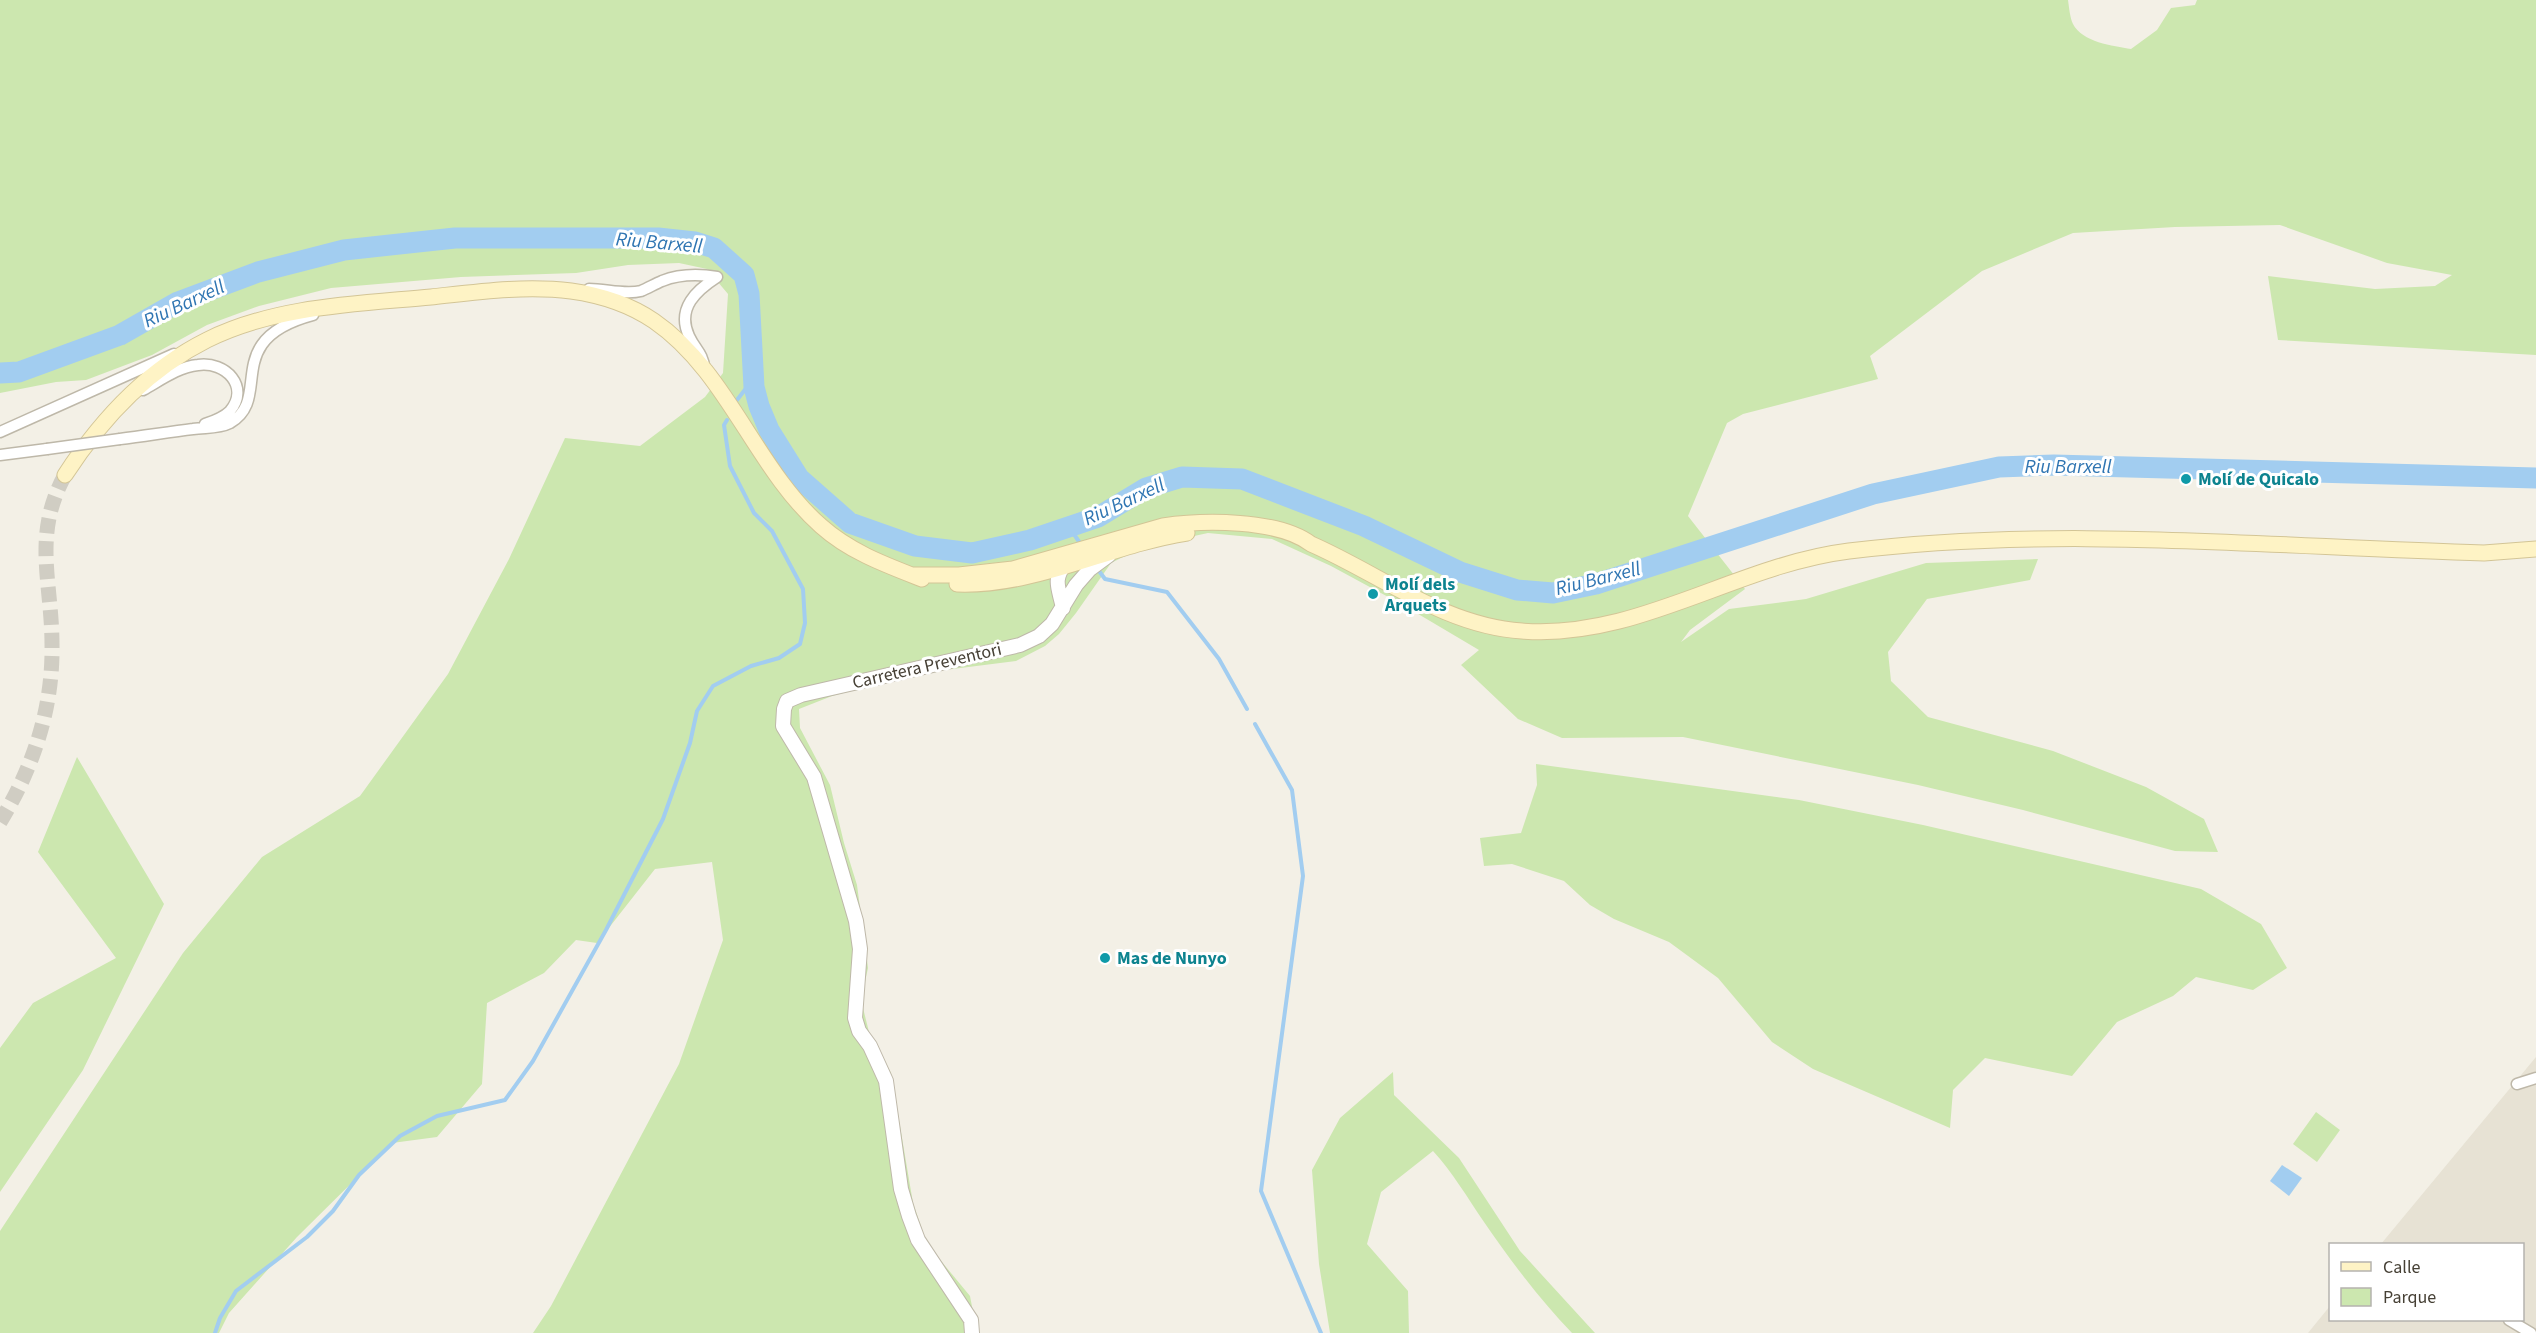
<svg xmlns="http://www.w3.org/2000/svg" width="2536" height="1333" font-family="'Source Sans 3',sans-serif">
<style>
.residential{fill:#e7e2d4}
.green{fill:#cce7af}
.water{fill:#a2cdf0}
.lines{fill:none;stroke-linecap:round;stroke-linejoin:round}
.stream{stroke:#a2cdf0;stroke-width:4}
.river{stroke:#a2cdf0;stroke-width:21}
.secondary-tunnel{stroke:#d0cdc3;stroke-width:15;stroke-dasharray:15 8;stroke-linecap:butt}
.minor-casing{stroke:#beb8a9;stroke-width:13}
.tertiary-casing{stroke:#beb8a9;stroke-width:16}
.secondary-casing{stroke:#d3c596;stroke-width:17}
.minor{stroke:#fff;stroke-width:10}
.tertiary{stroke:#fff;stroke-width:14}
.secondary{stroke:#fef3c5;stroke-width:15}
.minor-bridge-casing{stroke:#beb8a9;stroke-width:13;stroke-linecap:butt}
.minor-bridge{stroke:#fff;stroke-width:10}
.culture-dot{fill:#0f9aa8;stroke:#fff;stroke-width:2}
.labels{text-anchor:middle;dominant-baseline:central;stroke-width:6;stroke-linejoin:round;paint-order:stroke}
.culture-label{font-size:18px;font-weight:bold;fill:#0d838f;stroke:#fff;text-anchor:start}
.street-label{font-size:18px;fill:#464035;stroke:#fff}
.water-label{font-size:20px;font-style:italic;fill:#2f75b2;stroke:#fff}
</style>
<rect width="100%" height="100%" fill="#f3f0e6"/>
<path class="residential" d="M2536,1057V1333H2308L2330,1306V1320H2522V1244H2381Z"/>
<path class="green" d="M0,0H2068C2069,7 2070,18 2073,24C2082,42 2113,46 2131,49L2157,30L2171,8L2195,5L2197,0H2536V355L2278,340L2268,276L2375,289L2435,286L2452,275L2387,263L2280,225L2175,227L2073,233L1982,271L1870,356L1878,379L1743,414L1727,423L1688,516L1745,589L1690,630L1681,642L1729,609L1806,599L1926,563L2038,559L2030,580L1927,599L1888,652L1891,681L1928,717L2053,751L2146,787L2204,819L2218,852L2175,851L2023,810L1918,785L1683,737L1562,738L1518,719L1461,665L1479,650L1403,605L1331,566L1272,539L1208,533L1143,547L1111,563L1076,613L1059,634L1045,646L1016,661L921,673L832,696L799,709L800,728L830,785L844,843L857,885L868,968L861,1000L869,1032L891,1073L913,1203L927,1244L970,1296L977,1333H533L551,1306L679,1064L723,940L712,862L655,869L597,943L576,940L544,973L487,1003L482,1084L437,1137L392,1143L297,1237L229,1313L219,1333H0V1231L183,953L262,857L360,796L448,674L509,559L565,438L640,446L705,397L723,373L728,294L707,269L679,263L628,265L576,273L461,277L331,288L259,306L207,325L152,355L86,380L56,382L0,393Z
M77,757L164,904L83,1070L0,1192V1048L33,1003L116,958L38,852Z
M1536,764L1799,800L1923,825L2201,889L2261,924L2287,968L2253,990L2196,977L2173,996L2117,1022L2072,1076L1985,1058L1953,1090L1950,1128L1813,1069L1772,1042L1718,978L1669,942L1614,919L1590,905L1564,881L1512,864L1484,866L1480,838L1521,833L1537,785Z
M1393,1072L1394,1095L1459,1158L1520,1251L1595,1333H1572C1539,1299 1511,1261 1484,1222C1467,1197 1453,1173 1433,1151L1381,1192L1367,1244L1408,1291L1409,1333H1330L1319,1264L1312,1170L1340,1118Z
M2316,1112L2340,1130L2317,1162L2293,1144Z"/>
<path class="water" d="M2282,1165L2302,1178L2289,1196L2270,1181Z"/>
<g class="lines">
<path class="stream" d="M737,400L754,378
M1069,527L1082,546
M1099,571L1105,579L1167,592L1219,659L1247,709
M1255,724L1292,790L1303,876L1261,1191L1321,1333
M215,1333L220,1318L236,1291L307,1237L333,1211L359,1175L400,1136L437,1116L505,1100L533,1061L606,930L663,819L690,743L697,711L713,686L751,666L779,658L800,644L805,623L803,589L772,531L754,513L730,466L724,425L727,420"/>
<path class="river" d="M0,373L19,372L120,335L178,302L258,272L344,250L455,238H658L695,242L714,248L744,275L749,294L754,387L759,406L769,430L799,478L850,523L915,546L972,553L1030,540L1098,517L1146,488L1182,477L1242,479L1364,526L1460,572L1517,590L1553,593L1596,584L1873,494L1999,467L2054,465L2536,478"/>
<path class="secondary-tunnel" d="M0,822C33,768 53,709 52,645C52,582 32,535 65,475"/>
<defs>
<path id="minor" d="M589,289C606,289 625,295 641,291C648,288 655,284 662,281C680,274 699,274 717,277
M705,370C702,351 696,351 689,336C676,308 697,290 717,277
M143,390C161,380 178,367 198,365C226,361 250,387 230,411C223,418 214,421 205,424
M0,432L174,354
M120,439C144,436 169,432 193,429C206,427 218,429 230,423C274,398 219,340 313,315
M0,455L47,449
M2517,1084L2536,1078
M2509,1320L2531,1333"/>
<path id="tertiary" d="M1063,608C1059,588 1052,580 1066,563
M972,1333L971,1320L918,1240L909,1216L901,1189L886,1081L870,1046L859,1031L855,1018L860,949L856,921L814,777L783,726L784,709L787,701L801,695L1020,645L1039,636L1052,624L1076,585L1090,569L1109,555"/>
<path id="secondary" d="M65,475C100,421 147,370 207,340C275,306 356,304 431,297C476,292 525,285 571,291C600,295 629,304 654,321C728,372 755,468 821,526C850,552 886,565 922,579
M912,575H959L1013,569L1163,526C1203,520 1278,519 1311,544C1380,574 1444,626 1522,631C1637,640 1736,565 1849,551C2059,525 2273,547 2484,553L2536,549
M957,584C1036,587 1110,545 1187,533"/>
</defs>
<use href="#minor" class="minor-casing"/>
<use href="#tertiary" class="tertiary-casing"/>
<use href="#secondary" class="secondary-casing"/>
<use href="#minor" class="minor"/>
<use href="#tertiary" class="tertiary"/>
<use href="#secondary" class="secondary"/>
<defs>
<path id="minor-bridge" d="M47,449L120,439"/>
</defs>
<use href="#minor-bridge" class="minor-bridge-casing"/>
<use href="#minor-bridge" class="minor-bridge"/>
</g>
<g class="culture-dot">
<circle cx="2186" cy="479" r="6"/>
<circle cx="1373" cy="594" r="6"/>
<circle cx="1105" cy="958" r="6"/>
</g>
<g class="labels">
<g class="culture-label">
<text x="2198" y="479">Molí de Quicalo</text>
<text x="1385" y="584">Molí dels<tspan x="1385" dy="21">Arquets</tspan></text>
<text x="1117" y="958">Mas de Nunyo</text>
</g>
<g class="street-label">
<text transform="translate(927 666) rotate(-13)">Carretera Preventori</text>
</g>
<g class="water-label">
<text transform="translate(659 243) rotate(5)">Riu Barxell</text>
<text transform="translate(184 304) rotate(-25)">Riu Barxell</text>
<text x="2068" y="467">Riu Barxell</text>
<text transform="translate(1124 502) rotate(-25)">Riu Barxell</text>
<text transform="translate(1598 579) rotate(-14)">Riu Barxell</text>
</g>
</g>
<rect x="2329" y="1243" width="195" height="78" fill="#ffffff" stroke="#b5b3ae" stroke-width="1.5"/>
<rect x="2341" y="1262" width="30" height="9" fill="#fef3c5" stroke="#b5b3ae" stroke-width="1.5"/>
<text x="2383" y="1273" font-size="18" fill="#464035">Calle</text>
<rect x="2341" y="1288" width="30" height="18" fill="#cce7af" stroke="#b5b3ae" stroke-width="1.5"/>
<text x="2383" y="1303" font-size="18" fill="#464035">Parque</text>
</svg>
